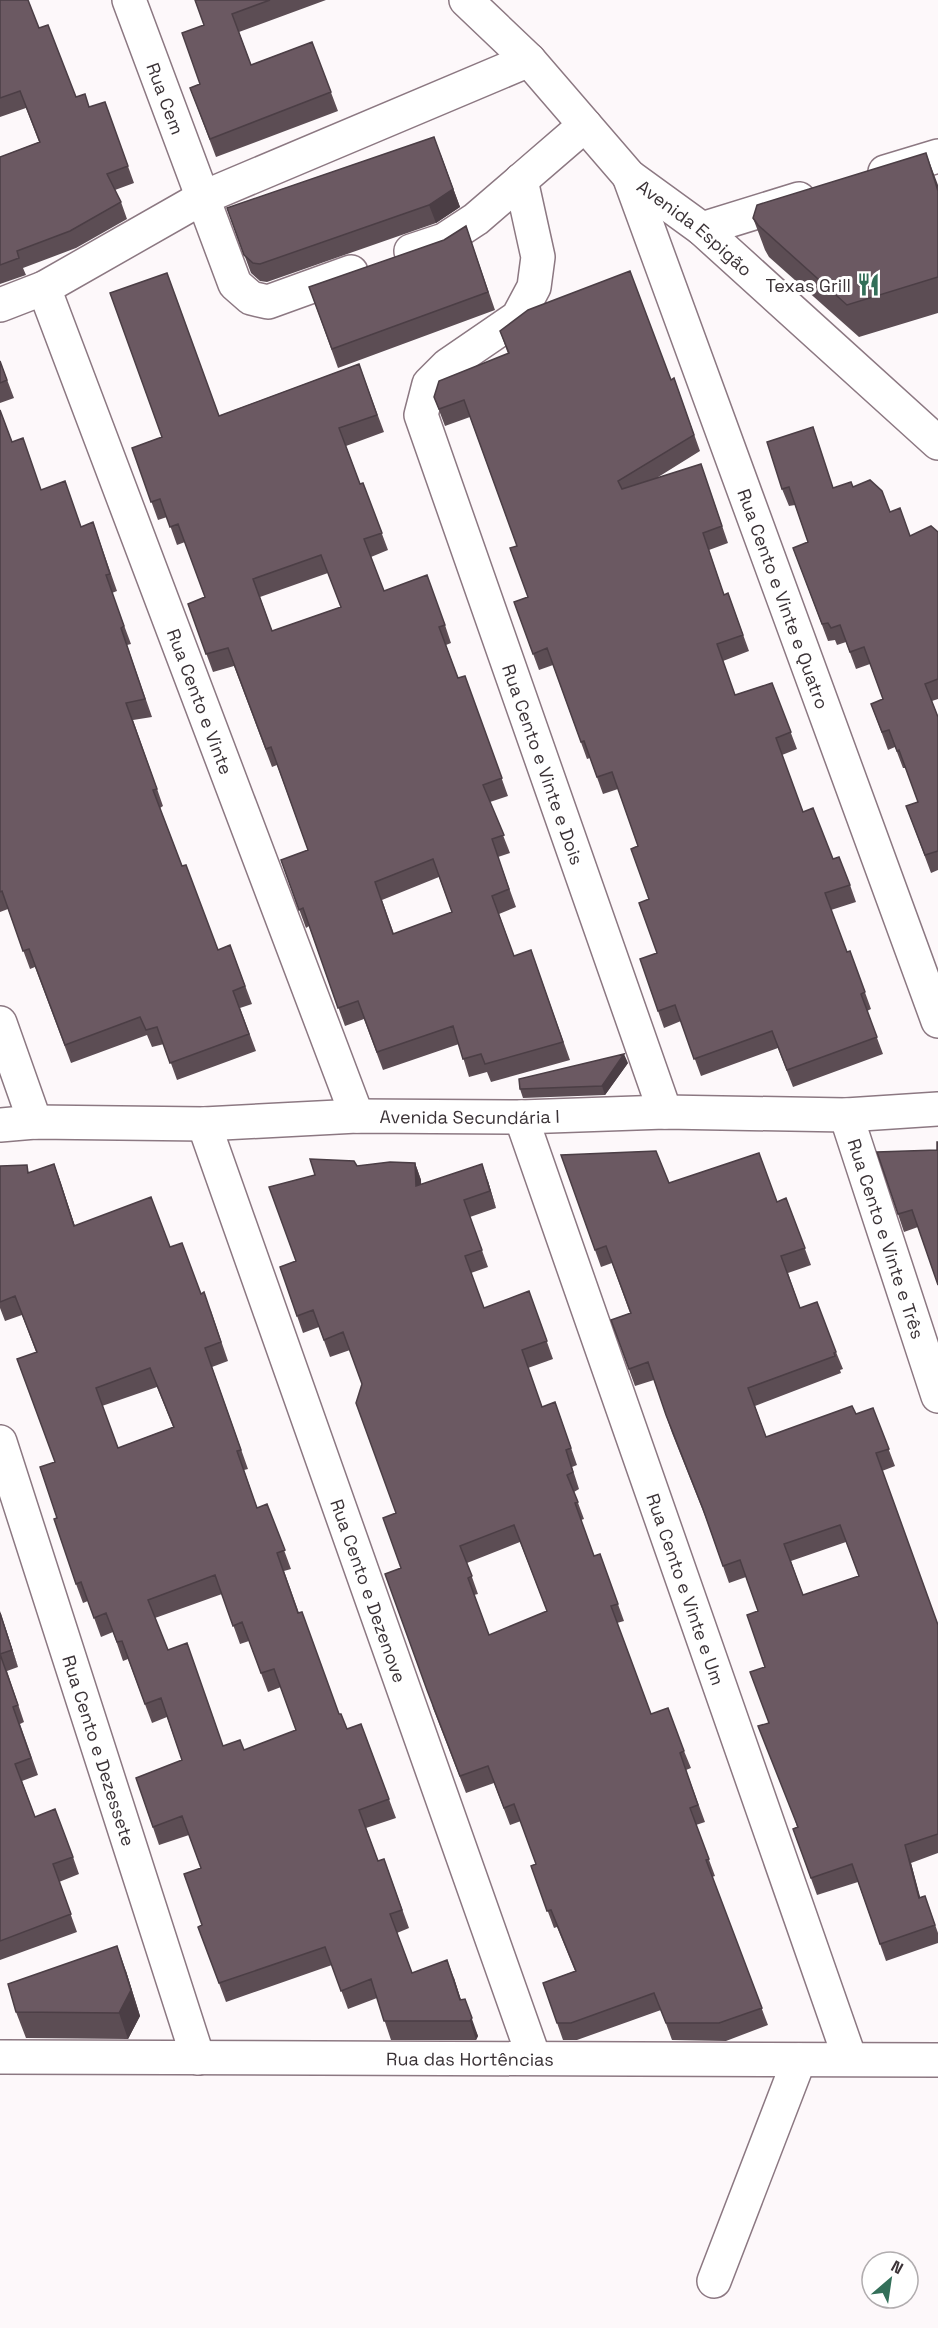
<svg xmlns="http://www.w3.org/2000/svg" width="938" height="2328" font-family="'Space Grotesk',sans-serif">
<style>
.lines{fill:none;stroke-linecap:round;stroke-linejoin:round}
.street-casing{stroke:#8c7882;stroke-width:36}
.secondary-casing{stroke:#8c7882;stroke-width:36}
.street{stroke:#fff;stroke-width:33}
.secondary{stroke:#fff;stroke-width:33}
.wall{fill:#5c4d54;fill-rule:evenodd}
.shaded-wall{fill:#4b3e45}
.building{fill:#6b5962;stroke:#4b3e45;stroke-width:1.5;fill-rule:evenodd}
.labels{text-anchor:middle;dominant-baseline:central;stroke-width:6;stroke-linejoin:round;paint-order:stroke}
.street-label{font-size:18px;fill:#3b3337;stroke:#fff}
.poi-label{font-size:18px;fill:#3b3337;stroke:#fff;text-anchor:end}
</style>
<rect width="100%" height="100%" fill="#fdf8fa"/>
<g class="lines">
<defs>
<g id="street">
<path id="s1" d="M129,0L235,284L251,298L268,302L351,272"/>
<path d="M885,172L938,156"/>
<path id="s2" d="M629,176L938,1021"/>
<path id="s3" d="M521,180L538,257L534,287L518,317L448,365L429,384L421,415L665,1112"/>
<path d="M702,229L799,199"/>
<path d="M411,251L444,240L476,219L585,125"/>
<path id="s4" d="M44,288L357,1116"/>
<path d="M0,305L44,288L202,198L529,60"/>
<path d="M0,1023L35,1122"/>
<path id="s5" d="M846,1115L938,1396"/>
<path id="s6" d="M521,1117L850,2059"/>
<path id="s7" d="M204,1124L534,2058"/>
<path id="s8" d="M0,1125L35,1122L204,1124L357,1116L521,1117L665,1112L846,1115L938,1109"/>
<path id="s9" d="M0,1442L198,2058"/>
<path id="s10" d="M0,2057L938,2060"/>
<path d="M714,2281L799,2060"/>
</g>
<g id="secondary">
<path id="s11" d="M466,0L529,60L629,176L702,229L938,443"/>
</g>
</defs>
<use href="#street" class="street-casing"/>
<use href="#secondary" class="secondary-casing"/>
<use href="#street" class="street"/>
<use href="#secondary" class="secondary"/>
</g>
<path class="wall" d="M0,0L39,28L76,97L90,107L105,102L134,183L115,190L121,202L127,219L76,248L23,268L26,275L0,284V157L39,142L26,108L0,117Z
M195,0H326L239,32L251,65L312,42L338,111L216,157L190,88L200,84L204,25Z
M434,137L460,207L436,223L267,282L260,281L251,273L227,208Z
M938,185V313L859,337L769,257L765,250L753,218Z
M466,226L495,310L338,368L309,287L444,240Z
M500,331L671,380L674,378L700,451L655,479L701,464L728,543L709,550L724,595L728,593L749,651L723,661L735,695L772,683L797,749L782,755L803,812L850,885L856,902L831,910L847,952L850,951L871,1009L867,1011L883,1054L793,1087L778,1048L701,1076L681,1021L664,1028L658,1011L657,953L649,899L638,846L618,789L603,794L590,758L587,759L553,665L539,670L514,602L528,597L517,546L470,417L445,426L434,397L508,354Z
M0,361L14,398L0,403Z
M359,364L384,432L346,446L360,484L363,483L388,550L371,557L384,591L445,625L451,643L446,645L458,678L465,676L508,796L490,802L510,853L498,857L516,907L499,914L514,956L531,950L570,1060L491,1082L487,1072L469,1077L459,1044L383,1070L364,1019L345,1026L309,926L306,928L281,860L308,850L277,765L272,767L234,666L213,672L188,604L205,597L185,542L177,545L167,517L158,520L132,448ZM328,573L341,607L272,631L260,597ZM439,877L452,912L394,934L382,900Z
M0,410L12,442L41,490L81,527L93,522L117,591L112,593L131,644L127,645L152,717L133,720L163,806L160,808L182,866L218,950L230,945L252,1004L240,1008L256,1051L177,1080L164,1044L152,1047L147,1035L71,1063L35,967L30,969L8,909L0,912Z
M813,427L833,488L853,487L890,512L910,536L938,532V699L932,701L938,717V870L931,873L906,806L918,802L906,768H903L895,747L888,750L871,704L883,699L870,664L856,669L846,642L837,645L835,640L828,641L793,548L808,542L795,505L789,506L782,489Z
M628,1063L605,1095L523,1098L520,1089Z
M937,1150L938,1285L918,1227L904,1232L898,1214Z
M561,1155L669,1183L777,1202L786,1198L811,1265L788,1273L800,1308L836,1352L843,1369L840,1370L841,1373L755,1406L766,1437L856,1414L873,1408L895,1466L882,1471L938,1625V1853L911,1863L920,1898L925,1896L938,1933V1943L886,1961L858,1882L817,1895L793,1829L797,1827L769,1723L765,1667L758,1611L746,1577L729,1583L707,1521L672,1433L654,1380L635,1386L611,1320L630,1313L612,1263L601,1267ZM846,1542L859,1576L803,1595L791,1561Z
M415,1163L421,1180V1185L488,1181L496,1208L470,1217L488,1267L471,1273L484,1308L529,1291L553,1359L528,1368L542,1407L555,1402L577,1465L572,1467L579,1489L574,1492L584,1519L581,1520L594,1556L600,1554L624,1621L617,1623L651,1714L684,1751L691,1768L686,1770L705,1822L696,1825L715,1876L712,1877L768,2025L726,2041L672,2040L661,2010L577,2040H563L543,1983L575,1971L557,1927L554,1928L531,1866L536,1864L521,1821L510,1825L494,1783L466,1793L433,1708L401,1568L396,1513L362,1384L350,1350L330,1357L319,1327L303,1333L280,1267L296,1261L357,1166ZM520,1542L547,1611L489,1635L474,1595L478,1594L467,1563Z
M54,1164L75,1226L170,1247L201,1294L211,1311L228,1361L212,1367L248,1469L244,1470L257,1508L267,1504L291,1569L284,1571L299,1613L339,1714L347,1729L361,1724L396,1818L366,1828L378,1861L384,1859L409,1928L397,1933L412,1973L454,1978L461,2000L478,2036L476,2040H391L377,1998L348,2009L332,1965L226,2002L198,1927L202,1925L201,1868L189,1835L159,1845L136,1778L182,1760L167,1717L152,1723L128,1659L123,1661L113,1632L101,1637L88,1601L83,1603L76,1584L57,1518L55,1462L36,1352L22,1315L5,1321L0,1308V1166L30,1172ZM157,1387L173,1427L118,1448L102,1406ZM222,1594L240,1644L249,1641L268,1692L281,1687L296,1730L244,1750L223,1746L168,1650L155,1618Z
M0,1611L18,1667L7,1671L24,1722L20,1724L38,1775L22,1781L35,1817L73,1857L79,1874L59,1882L77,1932L0,1960Z
M126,1971L140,2016L128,2039L26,2038L16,2012Z"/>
<path class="shaded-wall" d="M926,153L938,185V191Z
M441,155L460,207L436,223L429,205Z
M624,1054L628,1063L605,1095L602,1086Z
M415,1163L421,1180L422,1204L416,1186Z
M54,1164L61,1183L81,1245L74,1226Z
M482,1164L488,1181L496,1208L490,1191Z
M0,1611L18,1667L12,1650Z
M905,1845L911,1863L925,1915L919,1898Z
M117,1946L126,1971L140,2016L128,2039L119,2013Z
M447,1960L454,1978L467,2019L460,2000Z
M465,1999L478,2036L476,2040L470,2021Z"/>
<path class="building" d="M0,0H28L39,28L48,25L76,97L85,94L89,107L105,102L128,166L107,174L121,202L70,231L17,251L19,258L0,265V157L40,142L20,91L0,98Z
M195,0H270L232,14L251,65L312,42L331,92L210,139L190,88L200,84L182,33L204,25Z
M434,137L453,189L429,205L260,264L253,263L244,255L227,208Z
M926,153L938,191V277L847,305L758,225L753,218L757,205Z
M466,226L488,292L332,349L309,287L444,240Z
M630,271L671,380L674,378L694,435L618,481L622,489L701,464L722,526L703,533L724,595L728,593L743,635L717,644L735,695L772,683L791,732L776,738L803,812L813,808L833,859L839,857L850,885L825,893L847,952L850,951L865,992L861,994L877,1037L787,1070L772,1031L694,1059L675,1005L658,1011L640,959L657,953L639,903L649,899L631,849L638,846L612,772L597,777L584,741L581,742L547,648L533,654L514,602L528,597L510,548L517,546L464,400L439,409L434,397L439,381L509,353L500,331L528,310Z
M167,273L219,416L359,364L377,415L339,428L360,484L363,483L382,533L364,539L384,591L427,575L445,625L439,627L458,678L465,676L502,778L483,785L504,835L492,839L509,889L492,896L514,956L531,950L563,1042L485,1064L481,1054L463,1059L453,1026L377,1052L358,1001L338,1008L303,908L299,910L281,860L308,850L271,747L266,749L228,648L206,654L188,604L205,597L178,524L170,527L160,499L151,502L132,448L162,437L110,293ZM321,555L341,607L272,631L253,579ZM433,859L452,912L393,934L375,882Z
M0,361L7,380L0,383Z
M0,410L12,442L23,438L41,490L65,481L81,527L93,522L110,574L106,575L124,626L121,628L145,699L126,703L157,789L153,790L182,866L186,865L218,950L230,945L245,986L233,991L249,1034L170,1063L157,1027L146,1030L140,1017L65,1045L29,949L23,951L2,891L0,892Z
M813,427L833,488L851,482L853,487L870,480L882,491L890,512L900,508L910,536L931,526L938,532V679L925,684L938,717V851L925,855L906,806L918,802L899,750L897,751L889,730L882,732L871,704L883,699L864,647L850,652L840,625L831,628L828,623L822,624L793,548L808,542L789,487L782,489L767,442Z
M624,1054L602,1086L520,1089L519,1079Z
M937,1142H938V1285L912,1210L898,1214L877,1152L937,1150Z
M656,1151L669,1183L759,1153L777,1202L786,1198L805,1248L781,1256L800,1308L817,1302L836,1352L834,1353L835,1356L748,1388L766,1437L852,1406L856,1414L873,1408L889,1449L876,1453L938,1625V1834L905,1845L919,1898L925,1896L935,1925L880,1944L852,1864L811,1878L793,1829L798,1827L758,1726L769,1723L750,1672L765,1667L747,1615L758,1611L740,1560L723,1566L703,1509L666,1415L648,1362L629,1369L611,1320L631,1313L606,1246L595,1250L561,1155ZM840,1525L859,1576L803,1595L784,1544Z
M310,1159L354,1161L357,1166L390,1162L415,1163L416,1186L482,1164L490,1191L464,1200L482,1250L465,1256L484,1308L529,1291L547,1341L522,1350L542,1407L555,1402L571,1448L566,1450L573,1472L567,1475L578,1502L575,1503L594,1556L600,1554L618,1604L611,1606L651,1714L668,1708L684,1751L680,1753L698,1805L690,1808L709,1859L706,1860L762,2008L719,2023H666L654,1993L571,2023H557L543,1983L576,1971L551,1910L547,1911L531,1866L536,1864L514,1804L504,1808L488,1766L460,1776L427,1690L385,1574L401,1568L383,1518L396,1513L356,1403L362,1384L343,1332L324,1340L313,1310L297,1316L280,1267L296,1261L269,1187L315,1175ZM514,1525L547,1611L489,1635L468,1578L472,1576L460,1546Z
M54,1164L74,1226L151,1197L170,1247L182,1243L201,1294L204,1292L221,1342L205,1348L241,1450L237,1451L257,1508L267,1504L285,1550L277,1553L298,1613L302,1612L339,1714H341L347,1729L361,1724L389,1799L359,1810L378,1861L384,1859L402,1910L390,1914L412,1973L447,1960L460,2000L465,1999L472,2018L470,2021H384L371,1979L341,1991L325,1947L219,1983L198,1927L202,1925L184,1874L201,1868L182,1816L153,1827L136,1778L182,1760L161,1698L145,1704L122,1641L117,1642L106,1613L94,1618L81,1582L76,1584L54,1519L57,1518L40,1467L55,1462L17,1359L37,1352L15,1296L0,1302V1166L27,1165L28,1173ZM150,1368L174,1427L118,1448L96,1388ZM215,1575L233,1626L242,1622L261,1673L274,1669L296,1730L244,1750L240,1740L223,1746L187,1643L168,1650L148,1600Z
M0,1613L12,1650L0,1654L18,1705L13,1707L31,1758L15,1764L35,1817L55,1809L73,1857L53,1864L71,1914L0,1941Z
M117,1946L131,1990L119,2013L16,2012L8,1984Z"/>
<defs>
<symbol id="restaurant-bare" viewBox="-9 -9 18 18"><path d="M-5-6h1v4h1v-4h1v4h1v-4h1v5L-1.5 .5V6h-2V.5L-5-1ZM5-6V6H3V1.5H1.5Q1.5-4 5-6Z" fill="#336f59" stroke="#fff" stroke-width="2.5" paint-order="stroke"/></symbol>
</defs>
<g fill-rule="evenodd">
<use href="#restaurant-bare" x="852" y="268" width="33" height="33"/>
</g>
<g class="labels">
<g class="street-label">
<text stroke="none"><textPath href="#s1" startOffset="105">Rua Cem</textPath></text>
<text stroke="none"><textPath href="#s11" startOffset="324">Avenida Espigão</textPath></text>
<text stroke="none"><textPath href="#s2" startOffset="450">Rua Cento e Vinte e Quatro</textPath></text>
<text stroke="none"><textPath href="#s4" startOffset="442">Rua Cento e Vinte</textPath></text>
<text stroke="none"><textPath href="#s3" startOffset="657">Rua Cento e Vinte e Dois</textPath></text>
<text stroke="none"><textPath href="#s8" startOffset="470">Avenida Secundária I</textPath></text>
<text stroke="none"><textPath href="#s5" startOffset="130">Rua Cento e Vinte e Três</textPath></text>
<text stroke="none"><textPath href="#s6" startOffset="500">Rua Cento e Vinte e Um</textPath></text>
<text stroke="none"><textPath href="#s7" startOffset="495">Rua Cento e Dezenove</textPath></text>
<text stroke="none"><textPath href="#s9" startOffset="324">Rua Cento e Dezessete</textPath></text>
<text stroke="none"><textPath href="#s10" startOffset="470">Rua das Hortências</textPath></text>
</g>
<g class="poi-label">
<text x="851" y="285">Texas Grill</text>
</g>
</g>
<g transform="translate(890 2280) rotate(29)"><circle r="28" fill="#ffffff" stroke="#b1adaf" stroke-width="1.5"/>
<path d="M0-4.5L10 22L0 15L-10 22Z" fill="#336f59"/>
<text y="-9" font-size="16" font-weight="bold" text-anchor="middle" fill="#3b3337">N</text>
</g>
</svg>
